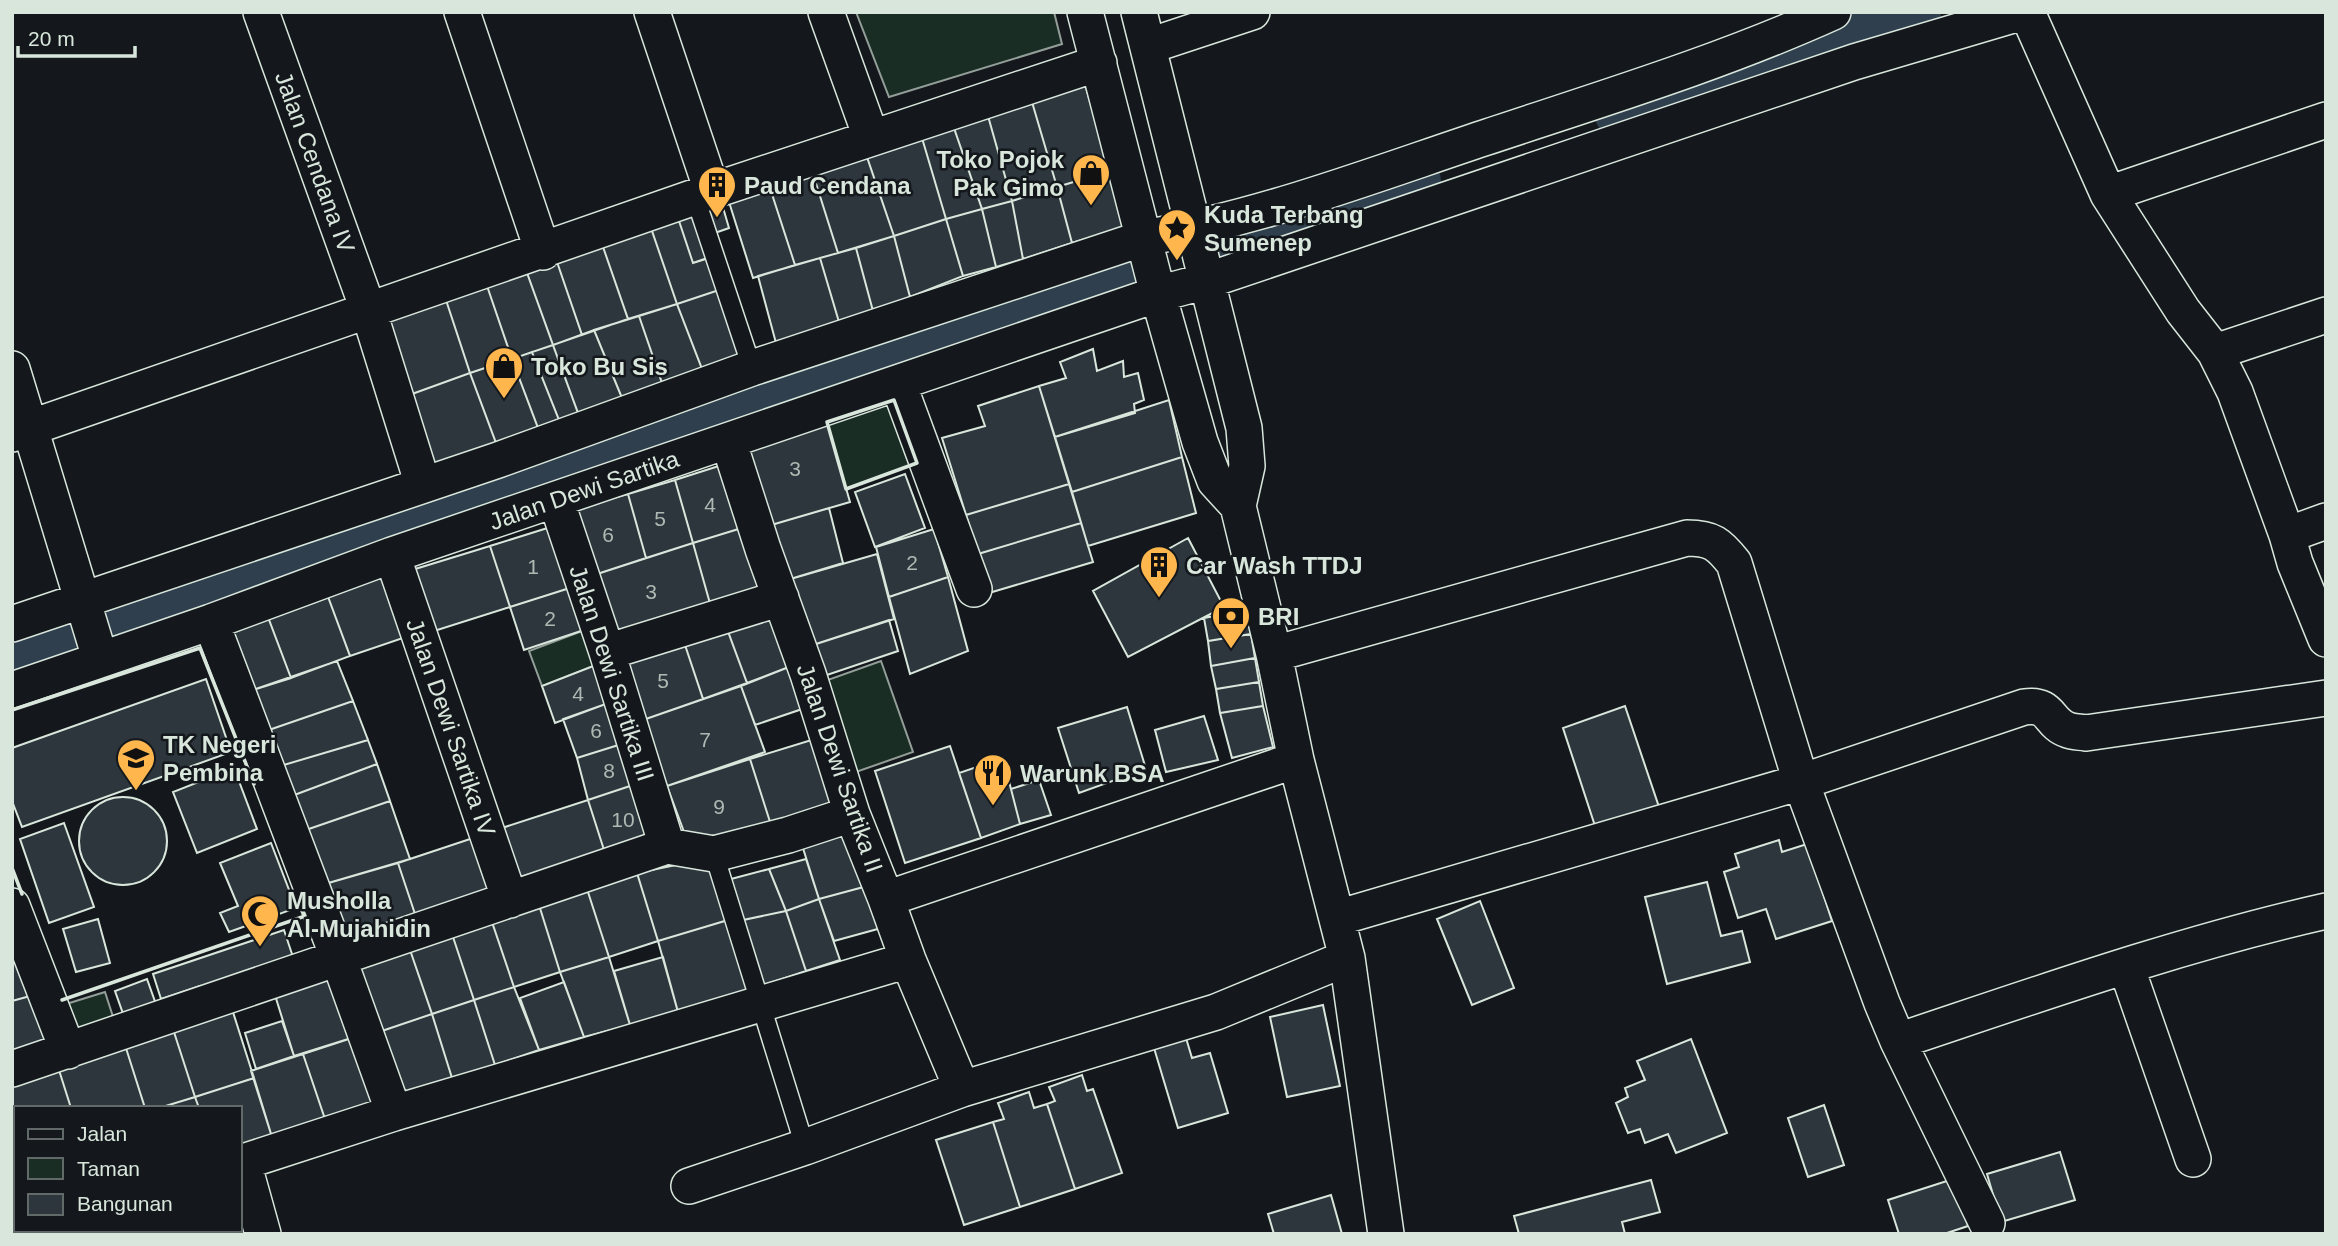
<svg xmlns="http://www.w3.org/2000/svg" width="2338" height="1246" font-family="Helvetica,sans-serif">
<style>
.green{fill:#1a2d24;stroke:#939e99;stroke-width:2}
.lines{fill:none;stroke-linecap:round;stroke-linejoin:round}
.river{stroke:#2f3f4d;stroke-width:70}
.building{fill:#2c363c;stroke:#d8e6dc;stroke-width:2}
.lane-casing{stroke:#d8e6dc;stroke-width:21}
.street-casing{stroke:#d8e6dc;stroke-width:38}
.lane{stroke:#14181c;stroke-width:18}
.street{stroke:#14181c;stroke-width:35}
.wall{stroke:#d8e6dc;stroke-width:3.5}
.labels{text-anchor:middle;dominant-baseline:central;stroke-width:5;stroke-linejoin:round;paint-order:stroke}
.number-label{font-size:21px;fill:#adbab4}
.poi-label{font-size:24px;font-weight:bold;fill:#d8e6dc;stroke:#14181c;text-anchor:start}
.street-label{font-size:24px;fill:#d8e6dc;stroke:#14181c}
</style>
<rect width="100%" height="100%" fill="#14181c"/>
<path class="green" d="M856,12H1054L1062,44L889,97Z
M894,400L917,463L846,489L827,422Z
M590,628L601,663L542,686L529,651Z
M881,661L913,752L853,773L822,682Z
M105,992L116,1026L75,1039L63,1005Z"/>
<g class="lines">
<path class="river" d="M1628,108L1906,12
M1220,245L1406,182
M12,661L496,496L1130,271"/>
</g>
<path class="building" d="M1085,84L1110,171L1057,187L1032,102Z
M1032,102L1057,187L1012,201L988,116Z
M988,116L1012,201L982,209L954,128Z
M954,128L982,209L946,219L922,138Z
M922,138L946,219L894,236L867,157Z
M867,157L894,236L838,253L813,174Z
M1110,171L1125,227L1072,243L1057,187Z
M813,174L838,253L795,265L770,188Z
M1057,187L1072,243L1023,259L1012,201Z
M770,188L795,265L753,278L729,202Z
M1012,201L1023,259L996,267L982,209Z
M722,204L729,228L712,234L704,210Z
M982,209L996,267L963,276L946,219Z
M698,212L712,257L693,263L678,218Z
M678,218L693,263L710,257L722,289L677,304L651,228Z
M946,219L963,276L910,297L894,236Z
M651,228L677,304L628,319L602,244Z
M894,236L910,297L873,311L856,248Z
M602,244L628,319L582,335L556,259Z
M856,248L873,311L839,322L820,258Z
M820,258L839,322L776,343L758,276Z
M556,259L582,335L553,345L526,270Z
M526,270L553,345L512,359L486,283Z
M486,283L512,359L470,373L445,297Z
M722,289L741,354L702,369L677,304Z
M445,297L470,373L412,394L385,317Z
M677,304L702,369L662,383L639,316Z
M639,316L662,383L622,398L594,330Z
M594,330L622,398L578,413L553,345Z
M553,345L578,413L559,420L532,352Z
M1093,349L1097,371L1123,361L1124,377L1138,373L1144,400L1134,404L1135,413L1055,437L1039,386L1066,378L1060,362Z
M532,352L559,420L538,428L512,359Z
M512,359L538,428L496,443L470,373Z
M470,373L496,443L434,465L412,394Z
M1039,386L1069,484L966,515L942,438L985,426L978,406Z
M1169,400L1182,457L1072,492L1055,437Z
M827,422L850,502L768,526L744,447Z
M1182,457L1196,513L1088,546L1072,492Z
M725,464L745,527L693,543L675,480Z
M905,474L925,528L875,547L855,492Z
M675,480L693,543L646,558L628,494Z
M1069,484L1081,523L978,554L966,515Z
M628,494L646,558L591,576L569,510Z
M829,508L843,563L787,580L768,526Z
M1081,523L1093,562L989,593L978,554Z
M557,525L576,586L510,607L490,546Z
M745,527L767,592L711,607L693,543Z
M934,529L948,577L889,597L876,547Z
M1188,538L1224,607L1128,657L1093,591Z
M693,543L711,607L612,640L591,576Z
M490,546L510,607L431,632L412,570Z
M877,554L894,619L810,646L787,580Z
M383,570L409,636L350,656L327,594Z
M948,577L968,651L910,674L889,597Z
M576,586L590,628L524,650L510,607Z
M327,594L350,656L291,678L268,617Z
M777,609L799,663L747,683L726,626Z
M1247,610L1251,634L1208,641L1204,618Z
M268,617L291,678L247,692L225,631Z
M889,620L898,651L821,677L810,646Z
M726,626L747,683L703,699L683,639Z
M1251,634L1255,658L1211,666L1208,641Z
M683,639L703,699L643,720L622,660Z
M1255,658L1259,682L1216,689L1211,666Z
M337,661L353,701L263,732L247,692Z
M601,663L614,701L555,723L542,686Z
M799,663L811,706L755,725L741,686Z
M206,679L231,752L22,827L12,801V748Z
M1259,682L1263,706L1220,713L1216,689Z
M741,686L765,752L667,786L643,720Z
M353,701L368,740L277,767L263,732Z
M614,701L628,742L577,758L563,719Z
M1263,706L1273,747L1232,758L1220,713Z
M1625,706L1659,807L1596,829L1563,728Z
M1127,707L1146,769L1079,793L1058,728Z
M1204,716L1218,760L1166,772L1155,730Z
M818,738L839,804L771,825L750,759Z
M368,740L377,764L289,797L277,767Z
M628,742L642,782L588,800L577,758Z
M950,746L981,838L905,863L875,771Z
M1003,758L1020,824L981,838L959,773Z
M750,759L771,825L690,848L667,786Z
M377,764L390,801L303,831L289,797Z
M234,768L257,829L197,853L173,792Z
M1039,780L1051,815L1020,824L1011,789Z
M642,782L658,837L605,853L588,800Z
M79 841a44 44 0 1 1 88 0a44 44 0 1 1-88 0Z
M588,800L605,853L520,881L502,828Z
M390,801L410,859L325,884L303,831Z
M64,823L94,907L49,923L20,839Z
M851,831L871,885L819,899L802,845Z
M476,837L495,896L418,923L398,863Z
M1779,840L1782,852L1807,844L1832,921L1776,939L1766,909L1738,918L1724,872L1739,867L1735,854Z
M271,843L296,908L229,932L220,913L238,906L220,863Z
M806,859L819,899L786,911L769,869Z
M700,860L709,863L728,920L658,941L637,873Z
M398,863L418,923L348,944L325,884Z
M769,869L786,911L743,920L731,879Z
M637,873L658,941L609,957L587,889Z
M1707,882L1721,936L1742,931L1750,962L1667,984L1645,897Z
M871,885L885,927L834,941L819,899Z
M587,889L609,957L560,972L539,905Z
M819,899L840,960L806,971L786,911Z
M1480,901L1514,988L1472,1005L1437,919Z
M539,905L560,972L514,987L492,922Z
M786,911L806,971L764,985L743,920Z
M98,919L110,963L76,972L63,929Z
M728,920L750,992L678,1012L658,941Z
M492,922L514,987L474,1000L452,934Z
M284,930L296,966L204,997L200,986L161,999L153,974Z
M452,934L474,1000L432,1014L409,947Z
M409,947L432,1014L379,1032L354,966Z
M12,952L41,993L12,1001Z
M609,957L630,1025L584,1037L560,972Z
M663,957L678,1012L630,1025L614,971Z
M341,971L361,1035L294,1056L274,992Z
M147,979L158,1010L126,1022L115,991Z
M564,982L584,1037L539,1050L520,998Z
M514,987L539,1050L495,1065L474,1000Z
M41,993L56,1046L12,1059V1001Z
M474,1000L495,1065L452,1078L432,1014Z
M1323,1005L1340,1086L1287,1097L1270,1017Z
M232,1009L254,1078L195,1097L173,1029Z
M432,1014L452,1078L400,1094L379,1032Z
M282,1021L294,1056L256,1069L245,1033Z
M173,1029L195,1097L159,1108H145L125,1045Z
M361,1035L381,1099L325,1119L303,1054Z
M1186,1038L1192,1058L1210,1053L1228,1113L1178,1128L1154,1048Z
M1691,1039L1727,1133L1676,1153L1668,1134L1645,1143L1640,1129L1628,1133L1616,1103L1628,1097L1625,1088L1645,1080L1637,1061Z
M125,1045L145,1108H71L58,1067Z
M303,1054L325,1119L272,1137L251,1071Z
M58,1067L71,1108H16V1144L12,1132V1081Z
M1082,1075L1087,1091L1093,1089L1122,1173L1075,1189L1047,1104L1055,1101L1049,1087Z
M254,1078L272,1137L240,1147V1108H199L195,1097Z
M1029,1092L1034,1108L1047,1104L1075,1189L1020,1207L993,1122L1004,1119L998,1103Z
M195,1097L199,1108H159Z
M1824,1105L1844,1165L1808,1177L1788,1118Z
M993,1122L1020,1207L964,1225L936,1140Z
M16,1150V1225L12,1227V1151Z
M2060,1152L2075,1200L2001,1222L1987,1174Z
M1953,1179L1968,1226L1944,1234H1899L1888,1200Z
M1651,1180L1660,1212L1622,1222L1625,1234H1519L1514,1216Z
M240,1188L257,1234H167L165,1230H240Z
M1331,1195L1342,1234H1274L1268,1214Z
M89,1230H165L167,1234H91Z"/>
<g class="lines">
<defs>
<path id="lane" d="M695,197L752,368
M714,854L805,1147"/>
<path id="street" d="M261,12L369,312L423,485
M462,12L543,252
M652,12L712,191
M826,12L871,137
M1085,12L1158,294L1200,442L1215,481L1238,506
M1139,12L1244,428L1247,466L1238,506L1274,654L1296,760L1347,958L1386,1234
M2027,12L2108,194L2183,311L2215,352L2235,392L2287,535L2295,563L2326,639
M1149,46L1252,12
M2108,194L2326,120
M2215,352L2326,315
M12,369L100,658
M898,383L974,589
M12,434L712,191L1099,63
M729,443L763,549L808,674L852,814L886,899L908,960L962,1089
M556,500L607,652L667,846
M2287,535L2326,521
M392,555L510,900
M211,622L338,957L394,1113
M12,624L498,460L752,368L1144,238C1261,218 1373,175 1484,138C1601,99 1720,63 1833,12
M607,652L781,598
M1274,654L1687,538C1712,538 1719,544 1734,563L1801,782L1882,1003L1898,1041L1987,1223
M12,690L211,622L392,555L1158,294L1206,281L1854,62L2023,12
M886,899L1296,760
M12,906L68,1051
M1337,918L1801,782L2024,707C2053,703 2047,723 2068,730C2073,732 2080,732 2086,733L2326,698
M2126,966L2193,1159
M1898,1041C2039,994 2180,944 2326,911
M12,1069L667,846L714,854L788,835L852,814
M243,1162L263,1234
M240,1163L394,1113L908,960
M689,1186L805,1147L962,1089L1216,1012L1347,958
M80,1230L81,1234
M27,1234L37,1230"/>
</defs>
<use href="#lane" class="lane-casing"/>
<use href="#street" class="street-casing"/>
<use href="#lane" class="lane"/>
<use href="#street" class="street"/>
<path class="wall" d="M894,400L917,463L846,489L827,422Z
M12,710L200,648L254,784
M12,868L22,894
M62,1000L305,916L303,911"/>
</g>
<defs>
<symbol id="shop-pin" viewBox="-11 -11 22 30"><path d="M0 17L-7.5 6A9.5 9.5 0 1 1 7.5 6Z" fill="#ffb74d" stroke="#14181c"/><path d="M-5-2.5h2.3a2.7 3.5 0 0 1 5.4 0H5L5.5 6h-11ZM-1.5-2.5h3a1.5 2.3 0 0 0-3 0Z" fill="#111"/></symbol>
<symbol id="building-pin" viewBox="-11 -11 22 30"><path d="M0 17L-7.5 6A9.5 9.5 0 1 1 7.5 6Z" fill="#ffb74d" stroke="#14181c"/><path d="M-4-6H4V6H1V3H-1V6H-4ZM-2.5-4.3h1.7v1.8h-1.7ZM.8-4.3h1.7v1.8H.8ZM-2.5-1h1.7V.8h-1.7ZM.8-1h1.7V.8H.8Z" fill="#111"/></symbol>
<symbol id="sight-pin" viewBox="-11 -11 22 30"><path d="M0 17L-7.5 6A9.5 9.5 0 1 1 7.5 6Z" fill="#ffb74d" stroke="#14181c"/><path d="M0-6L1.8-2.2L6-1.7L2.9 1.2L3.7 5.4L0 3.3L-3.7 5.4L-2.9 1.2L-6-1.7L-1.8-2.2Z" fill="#111"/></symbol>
<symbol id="bank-pin" viewBox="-11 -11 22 30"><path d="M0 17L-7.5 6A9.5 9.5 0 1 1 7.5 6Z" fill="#ffb74d" stroke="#14181c"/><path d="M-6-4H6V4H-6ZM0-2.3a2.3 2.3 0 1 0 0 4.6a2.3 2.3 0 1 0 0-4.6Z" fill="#111"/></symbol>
<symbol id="school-pin" viewBox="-11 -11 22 30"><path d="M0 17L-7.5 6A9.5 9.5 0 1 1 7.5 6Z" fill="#ffb74d" stroke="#14181c"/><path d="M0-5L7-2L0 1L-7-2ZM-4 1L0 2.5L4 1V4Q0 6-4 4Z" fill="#111"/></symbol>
<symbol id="restaurant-pin" viewBox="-11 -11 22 30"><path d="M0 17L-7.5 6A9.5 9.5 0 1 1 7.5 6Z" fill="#ffb74d" stroke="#14181c"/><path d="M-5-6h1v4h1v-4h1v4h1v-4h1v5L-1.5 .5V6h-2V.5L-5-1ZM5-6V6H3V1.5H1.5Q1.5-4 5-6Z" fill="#111"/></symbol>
<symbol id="mosque-pin" viewBox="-11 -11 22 30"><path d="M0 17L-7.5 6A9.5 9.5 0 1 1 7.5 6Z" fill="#ffb74d" stroke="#14181c"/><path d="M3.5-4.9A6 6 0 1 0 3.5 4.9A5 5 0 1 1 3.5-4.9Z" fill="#111"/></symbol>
</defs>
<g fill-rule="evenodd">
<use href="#shop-pin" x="1069" y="151" width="44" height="60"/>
<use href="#building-pin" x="695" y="163" width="44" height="60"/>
<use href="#sight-pin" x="1155" y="206" width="44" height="60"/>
<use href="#shop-pin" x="482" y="344" width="44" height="60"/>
<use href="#building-pin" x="1137" y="543" width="44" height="60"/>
<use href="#bank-pin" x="1209" y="594" width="44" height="60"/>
<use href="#school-pin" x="114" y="736" width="44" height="60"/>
<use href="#restaurant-pin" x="971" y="751" width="44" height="60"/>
<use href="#mosque-pin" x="238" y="892" width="44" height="60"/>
</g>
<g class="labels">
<g class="number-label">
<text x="795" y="468">3</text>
<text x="710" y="504">4</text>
<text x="660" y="518">5</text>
<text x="608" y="534">6</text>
<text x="912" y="562">2</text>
<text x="533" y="566">1</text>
<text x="651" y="591">3</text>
<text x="550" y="618">2</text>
<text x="663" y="680">5</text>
<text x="578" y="693">4</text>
<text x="596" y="730">6</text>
<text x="705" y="739">7</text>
<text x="609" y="770">8</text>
<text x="719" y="806">9</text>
<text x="623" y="819">10</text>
</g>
<g class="poi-label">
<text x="1064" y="159" text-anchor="end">Toko Pojok<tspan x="1064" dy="28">Pak Gimo</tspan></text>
<text x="744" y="185">Paud Cendana</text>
<text x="1204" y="214">Kuda Terbang<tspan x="1204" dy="28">Sumenep</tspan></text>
<text x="531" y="366">Toko Bu Sis</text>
<text x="1186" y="565">Car Wash TTDJ</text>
<text x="1258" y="616">BRI</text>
<text x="163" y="744">TK Negeri<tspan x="163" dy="28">Pembina</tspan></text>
<text x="1020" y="773">Warunk BSA</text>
<text x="287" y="900">Musholla<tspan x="287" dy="28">Al-Mujahidin</tspan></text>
</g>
<g class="street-label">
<text transform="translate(315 162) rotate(70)">Jalan Cendana IV</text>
<text transform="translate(584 490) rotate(-19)">Jalan Dewi Sartika</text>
<text transform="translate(612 673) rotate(72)">Jalan Dewi Sartika III</text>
<text transform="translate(451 727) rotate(71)">Jalan Dewi Sartika IV</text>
<text transform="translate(840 768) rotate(71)">Jalan Dewi Sartika II</text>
</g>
</g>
<rect width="2338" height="1246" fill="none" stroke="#d8e6dc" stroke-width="28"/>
<rect x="14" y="1106" width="228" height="126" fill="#14181c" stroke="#626a69" stroke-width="2"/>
<rect x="28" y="1129" width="35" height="10" fill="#14181c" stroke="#626a69" stroke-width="2"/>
<text x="77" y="1141" font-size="21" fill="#d8e6dc">Jalan</text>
<rect x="28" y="1158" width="35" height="21" fill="#1a2d24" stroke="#626a69" stroke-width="2"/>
<text x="77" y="1176" font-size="21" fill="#d8e6dc">Taman</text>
<rect x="28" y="1194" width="35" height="21" fill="#2c363c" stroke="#626a69" stroke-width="2"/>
<text x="77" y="1211" font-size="21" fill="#d8e6dc">Bangunan</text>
<path d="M18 46v10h117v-10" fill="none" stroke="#d8e6dc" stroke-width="3.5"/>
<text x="28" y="46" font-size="21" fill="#d8e6dc" stroke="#14181c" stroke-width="5" paint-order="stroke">20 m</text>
</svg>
